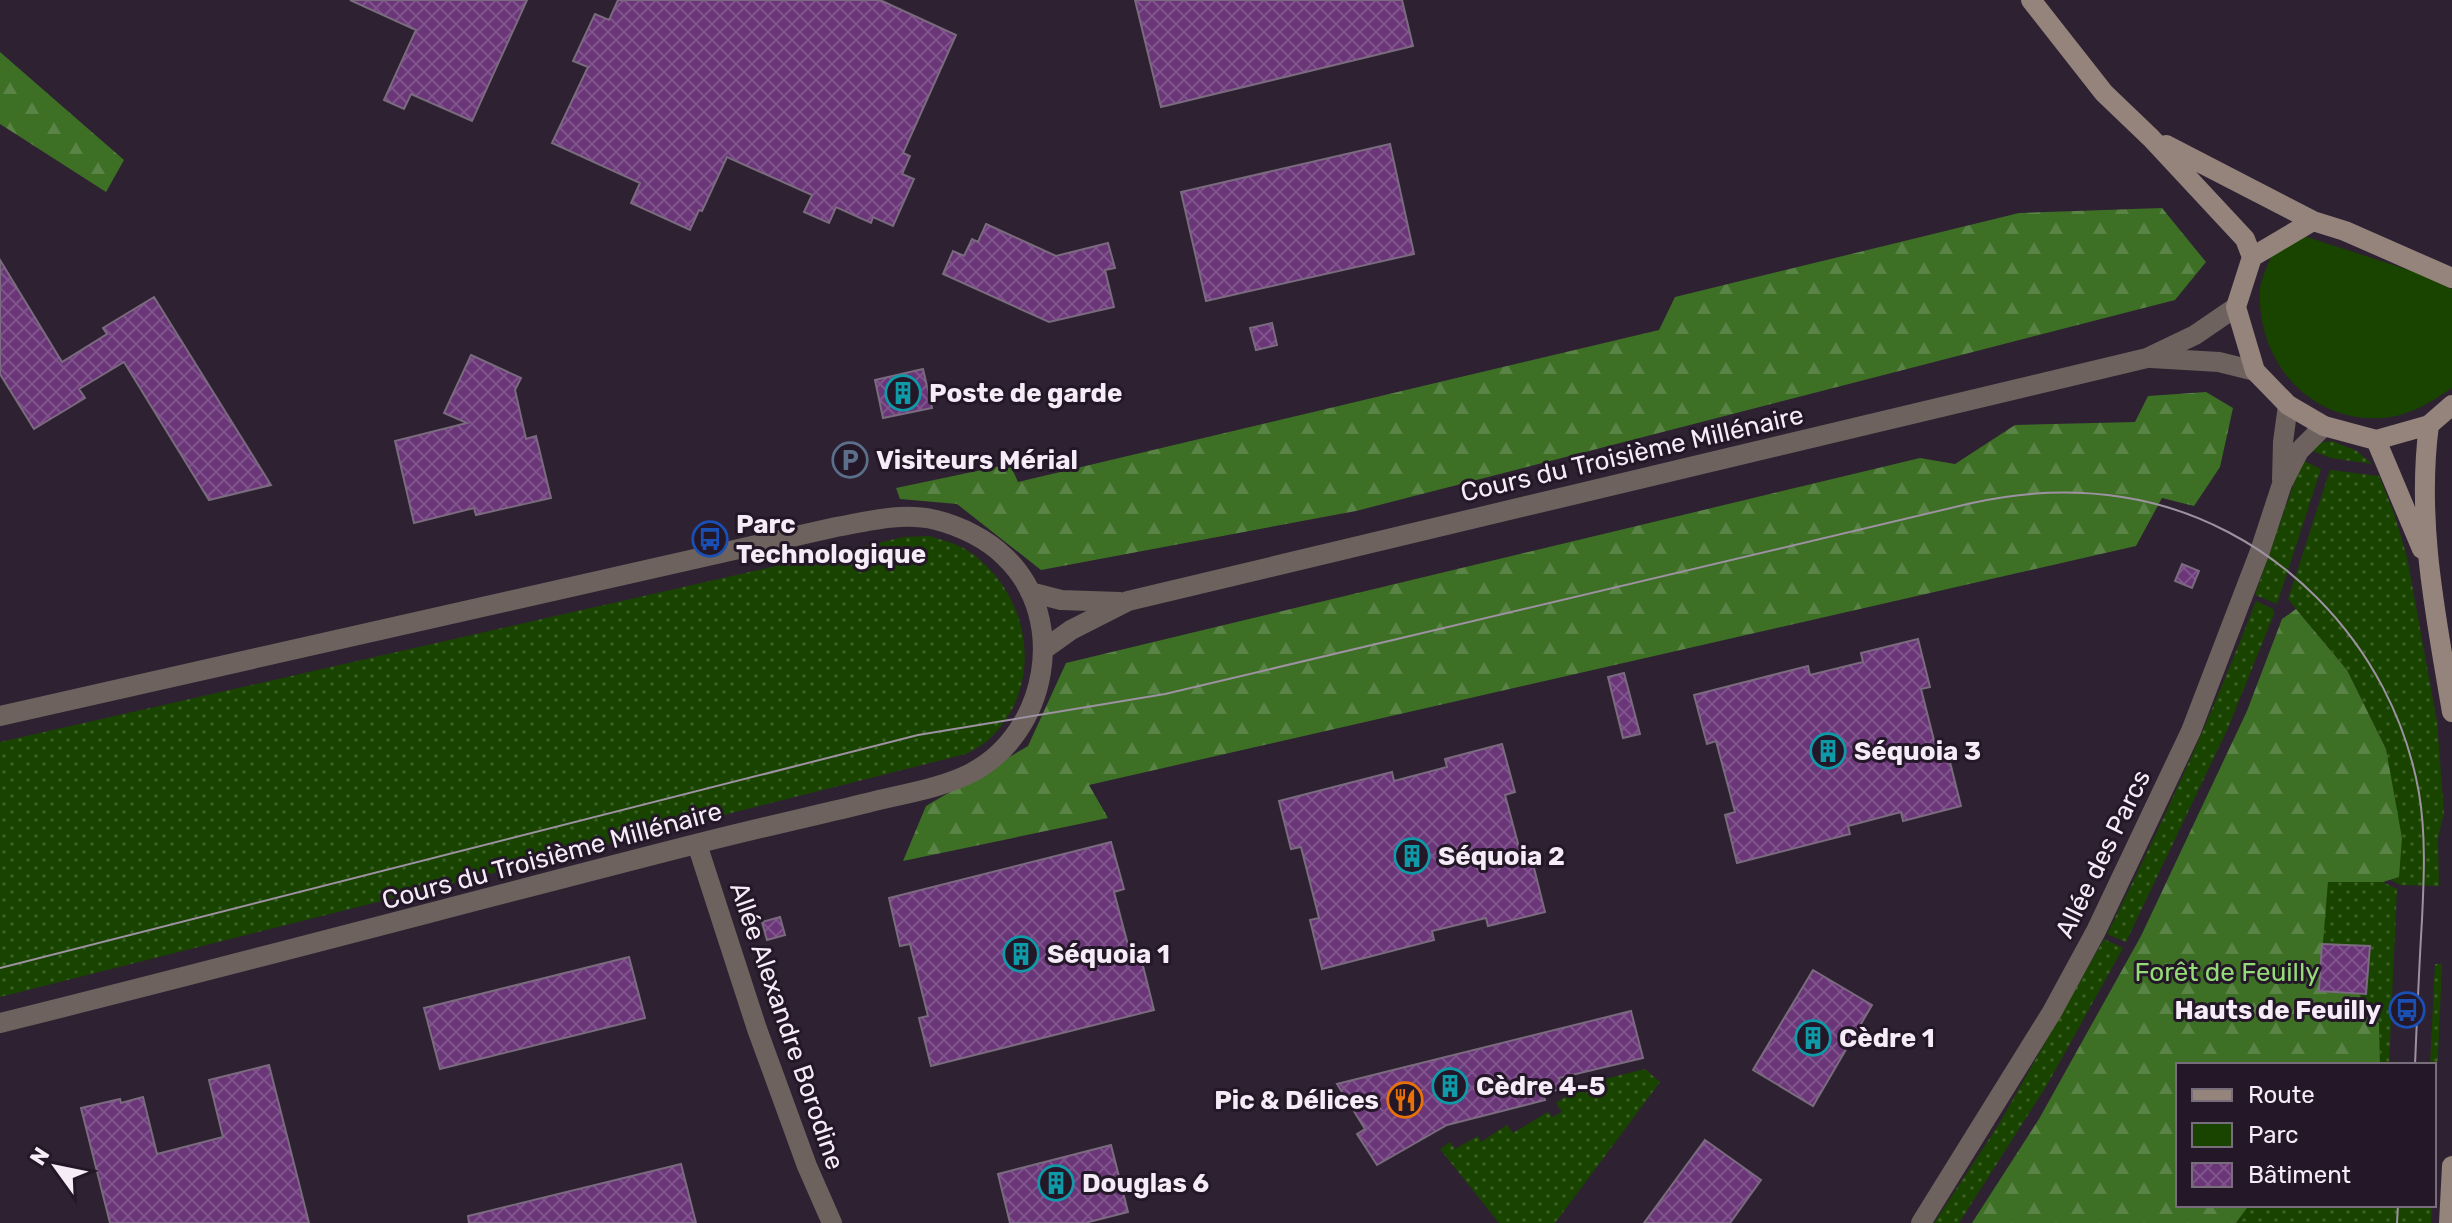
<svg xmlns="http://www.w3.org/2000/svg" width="2452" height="1223" font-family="Rubik,sans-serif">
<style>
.grass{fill:url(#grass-dots)}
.forest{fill:url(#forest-firs)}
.green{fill:#194400}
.building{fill:url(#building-cross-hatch);stroke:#7a6b7f;stroke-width:2}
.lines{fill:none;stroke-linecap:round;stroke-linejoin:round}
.street{stroke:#6d625d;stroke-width:20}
.secondary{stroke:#95847c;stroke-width:20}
.tram{stroke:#9d92a1;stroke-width:2}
.labels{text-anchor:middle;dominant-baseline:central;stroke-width:6;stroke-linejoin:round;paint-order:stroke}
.poi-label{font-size:26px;font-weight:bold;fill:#f5ecf8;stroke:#241828;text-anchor:start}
.street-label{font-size:26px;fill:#f5ecf8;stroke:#241828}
.park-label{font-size:26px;fill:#95db78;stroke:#241828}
</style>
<defs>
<pattern id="grass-dots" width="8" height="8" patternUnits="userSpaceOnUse" patternTransform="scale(2)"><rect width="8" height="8" fill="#194400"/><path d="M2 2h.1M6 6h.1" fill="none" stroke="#3b5f26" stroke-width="1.8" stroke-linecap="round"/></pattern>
<pattern id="forest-firs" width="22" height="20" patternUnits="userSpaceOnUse" patternTransform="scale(2)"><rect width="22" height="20" fill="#3d6f25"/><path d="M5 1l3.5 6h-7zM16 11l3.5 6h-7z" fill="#5a8445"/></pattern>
<pattern id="building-cross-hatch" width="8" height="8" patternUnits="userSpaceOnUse" patternTransform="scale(2)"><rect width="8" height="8" fill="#6a3678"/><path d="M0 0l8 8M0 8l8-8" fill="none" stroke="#80538c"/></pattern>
</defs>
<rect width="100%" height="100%" fill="#2e2132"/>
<path class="grass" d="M2332,441L2357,451L2372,464L2331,458L2310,450L2318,443Z
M2302,460L2321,469L2277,604L2255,595Z
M2330,470L2379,476L2394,513L2407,557L2437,722L2444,813L2438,838L2439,886L2400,885L2391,880L2399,877L2386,749L2347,670L2288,599Z
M930,536C941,540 955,543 965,549C1031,590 1048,687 987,741C981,746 973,750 966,754L0,997V742L904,537Z
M2256,601L2273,609L2274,614L2228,728L2126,942L2107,934C2162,825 2212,715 2256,601Z
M2328,882H2383L2397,889L2389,1065H2380L2379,1023L2359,994H2366L2369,946L2322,944Z
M2104,939L2123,948L2047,1085L1959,1223H1934L1999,1124Z
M2435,964H2442L2437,1078H2434V1065H2430Z
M1645,1069L1660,1082L1555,1223H1499L1440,1149L1450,1142L1455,1149L1478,1136L1481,1142L1507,1125L1513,1133L1548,1112L1552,1117L1562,1112L1556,1103L1569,1094L1568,1088Z
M2249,1205H2432L2431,1223H2236Z"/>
<path class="forest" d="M0,52L124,160L106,192L0,124Z
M2162,208L2206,262L2175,300L1356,511L1041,570L957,504L900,499L896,488L1010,464L1018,482L1659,330L1675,297L2019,213Z
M2206,392L2233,408L2220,467L2194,506L2162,498L2136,546L1089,785L1108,818L903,861L926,806L1028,746L1066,663L1920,458L1955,464L2015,425L2135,422L2148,396Z
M2296,609L2347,670L2386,749L2402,838L2399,877L2383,882H2328L2319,991L2359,994L2379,1023L2380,1065H2178V1205H2249L2236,1223H1972L2039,1119L2141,936L2247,711L2282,619Z"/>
<path class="green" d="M2304,236L2415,272L2452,289V388C2433,401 2414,413 2391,417C2314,428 2256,364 2260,289C2261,278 2268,265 2272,254Z"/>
<path class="building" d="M350,0H527L472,121L411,94L404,109L384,100L416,30Z
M618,0H880L956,35L903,153L910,156L902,174L914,179L893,226L873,217L871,223L836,207L829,223L804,212L812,195L727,157L702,211L699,210L690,230L631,203L640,183L552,143L588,67L573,61L595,14L609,20Z
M1135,0H1402L1413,46L1161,107Z
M1390,144L1414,254L1206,301L1181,192Z
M986,224L1056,256L1108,243L1115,268L1105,270L1114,307L1049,322L943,274L953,251L964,256L972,239L978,242Z
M0,260L62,362L107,334L103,328L154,297L271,485L209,500L124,362L79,389L85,398L34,429L0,374Z
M1272,323L1277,345L1256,350L1250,328Z
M471,355L521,378L515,390L526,439L536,436L551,498L476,515L474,508L414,523L395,441L467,423L444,413Z
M923,369L932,408L883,418L875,380Z
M2182,564L2199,571L2192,588L2175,581Z
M1918,639L1930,687L1921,689L1939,760L1949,758L1961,806L1903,821L1901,812L1848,826L1850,834L1737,863L1725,815L1735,812L1716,741L1707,744L1694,695L1808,666L1810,675L1863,662L1861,653Z
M1624,673L1640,734L1623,738L1608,677Z
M1502,744L1515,792L1505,795L1524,866L1533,864L1545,912L1488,926L1486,918L1432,931L1434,940L1322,969L1310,920L1319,918L1301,847L1291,849L1279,801L1392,772L1394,781L1447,767L1445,759Z
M1111,842L1124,889L1114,892L1133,964L1142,962L1154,1010L931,1066L919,1018L928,1016L910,944L900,946L889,898Z
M780,917L785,935L767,940L762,922Z
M2322,944L2370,946L2366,994L2319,991Z
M629,957L645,1018L440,1069L424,1008Z
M1813,970L1872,1005L1813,1106L1753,1070Z
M1631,1011L1643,1058L1559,1078L1562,1089L1543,1093L1545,1100L1447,1125L1377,1165L1357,1134L1365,1129L1337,1084Z
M269,1065L309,1223H110L81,1108L120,1099L121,1103L143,1097L157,1154L223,1137L209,1080Z
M1705,1140L1761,1180L1730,1223H1644Z
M1111,1145L1128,1212L1085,1223H1010L998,1174Z
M681,1164L696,1223H469L468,1216Z"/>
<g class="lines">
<path class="street" d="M2151,358L2219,362L2255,371
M2282,480L2283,442L2288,405
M1030,592L1061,600L1120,602
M1043,650L1071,630L1128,601L2147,358L2195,335L2236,307
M0,716L836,527C869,521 902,512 936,520C960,526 987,539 1005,557C1069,618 1048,733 971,773C939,789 902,794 867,803C809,817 750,830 692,845C461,904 231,966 0,1023
M697,844L757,1029L807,1166L832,1223
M1921,1223L2052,1012L2096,931L2191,731L2260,551L2282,484L2299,451L2324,426"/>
<path class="secondary" d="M2031,0L2104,93L2151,138L2245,239L2252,257
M2166,145L2313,221L2345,231L2452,278
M2313,221L2252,257L2236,307L2255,371L2288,405L2324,426L2376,440L2429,425L2452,405
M2429,425C2416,522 2436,617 2452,712
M2376,440L2422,549
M2449,1223L2452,1166"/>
<path class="tram" d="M0,968L918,735L1165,694L1972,503C2021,492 2071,489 2122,497C2272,520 2393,644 2419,793C2426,835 2424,878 2422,920C2419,968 2417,1017 2415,1065
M2397,1223L2398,1205"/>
</g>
<defs>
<symbol id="building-ring" viewBox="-11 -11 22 22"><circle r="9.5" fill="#241828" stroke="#0f9aa8" stroke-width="1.5"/><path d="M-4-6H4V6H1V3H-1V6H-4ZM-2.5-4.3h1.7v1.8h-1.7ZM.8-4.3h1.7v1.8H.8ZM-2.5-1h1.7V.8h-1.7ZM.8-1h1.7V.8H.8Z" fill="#0f9aa8"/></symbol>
<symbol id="parking-ring" viewBox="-11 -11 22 22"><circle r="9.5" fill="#241828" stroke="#5c6f8a" stroke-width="1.5"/><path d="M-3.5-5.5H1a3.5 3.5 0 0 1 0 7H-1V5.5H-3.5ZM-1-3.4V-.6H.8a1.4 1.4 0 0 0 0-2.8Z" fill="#5c6f8a"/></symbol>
<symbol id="bus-ring" viewBox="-11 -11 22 22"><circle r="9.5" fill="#241828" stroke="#1a4fb4" stroke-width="1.5"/><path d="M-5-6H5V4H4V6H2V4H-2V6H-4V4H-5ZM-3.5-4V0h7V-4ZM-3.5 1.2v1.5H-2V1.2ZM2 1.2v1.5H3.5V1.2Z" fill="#1a4fb4"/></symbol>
<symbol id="restaurant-ring" viewBox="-11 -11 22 22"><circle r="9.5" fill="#241828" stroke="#e8710a" stroke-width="1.5"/><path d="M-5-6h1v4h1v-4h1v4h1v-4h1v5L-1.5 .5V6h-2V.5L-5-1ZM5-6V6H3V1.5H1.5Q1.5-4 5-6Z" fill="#e8710a"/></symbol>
</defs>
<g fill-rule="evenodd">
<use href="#building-ring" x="883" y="373" width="40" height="40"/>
<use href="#parking-ring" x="830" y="440" width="40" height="40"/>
<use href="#bus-ring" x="690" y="519" width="40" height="40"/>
<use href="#building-ring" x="1808" y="731" width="40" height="40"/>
<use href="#building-ring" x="1392" y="836" width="40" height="40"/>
<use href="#building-ring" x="1001" y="934" width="40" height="40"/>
<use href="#bus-ring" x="2387" y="990" width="40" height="40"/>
<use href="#building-ring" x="1793" y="1018" width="40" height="40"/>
<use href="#building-ring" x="1430" y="1066" width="40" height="40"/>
<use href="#restaurant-ring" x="1385" y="1080" width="40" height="40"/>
<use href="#building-ring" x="1036" y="1163" width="40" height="40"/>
</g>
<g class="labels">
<g class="poi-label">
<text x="929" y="393">Poste de garde</text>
<text x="876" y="460">Visiteurs Mérial</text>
<text x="736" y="524">Parc<tspan x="736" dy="30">Technologique</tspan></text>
<text x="1854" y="751">Séquoia 3</text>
<text x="1438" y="856">Séquoia 2</text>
<text x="1047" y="954">Séquoia 1</text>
<text x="2381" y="1010" text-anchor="end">Hauts de Feuilly</text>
<text x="1839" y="1038">Cèdre 1</text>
<text x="1476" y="1086">Cèdre 4-5</text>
<text x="1379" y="1100" text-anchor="end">Pic &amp; Délices</text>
<text x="1082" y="1183">Douglas 6</text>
</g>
<g class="street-label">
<text transform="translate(1632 454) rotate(-13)">Cours du Troisième Millénaire</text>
<text transform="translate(2103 854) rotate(-64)">Allée des Parcs</text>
<text transform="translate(552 856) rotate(-15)">Cours du Troisième Millénaire</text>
<text transform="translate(787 1026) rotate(71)">Allée Alexandre Borodine</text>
</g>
<g class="park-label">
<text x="2227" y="972">Forêt de Feuilly</text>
</g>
</g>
<rect x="2176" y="1063" width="260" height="144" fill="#241828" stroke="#786d7b" stroke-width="2"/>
<rect x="2192" y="1089" width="40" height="12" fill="#95847c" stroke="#786d7b" stroke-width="2"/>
<text x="2248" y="1103" font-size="24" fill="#f5ecf8">Route</text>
<rect x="2192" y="1123" width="40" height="24" fill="#194400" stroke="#786d7b" stroke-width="2"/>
<text x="2248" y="1143" font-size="24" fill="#f5ecf8">Parc</text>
<rect x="2192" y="1163" width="40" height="24" fill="url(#building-cross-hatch)" stroke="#786d7b" stroke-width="2"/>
<text x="2248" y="1183" font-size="24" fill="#f5ecf8">Bâtiment</text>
<g transform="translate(56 1167) rotate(303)" stroke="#241828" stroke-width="6" paint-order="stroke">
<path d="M0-6L14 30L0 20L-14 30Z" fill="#f5ecf8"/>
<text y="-12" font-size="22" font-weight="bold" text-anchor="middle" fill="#f5ecf8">N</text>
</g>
</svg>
